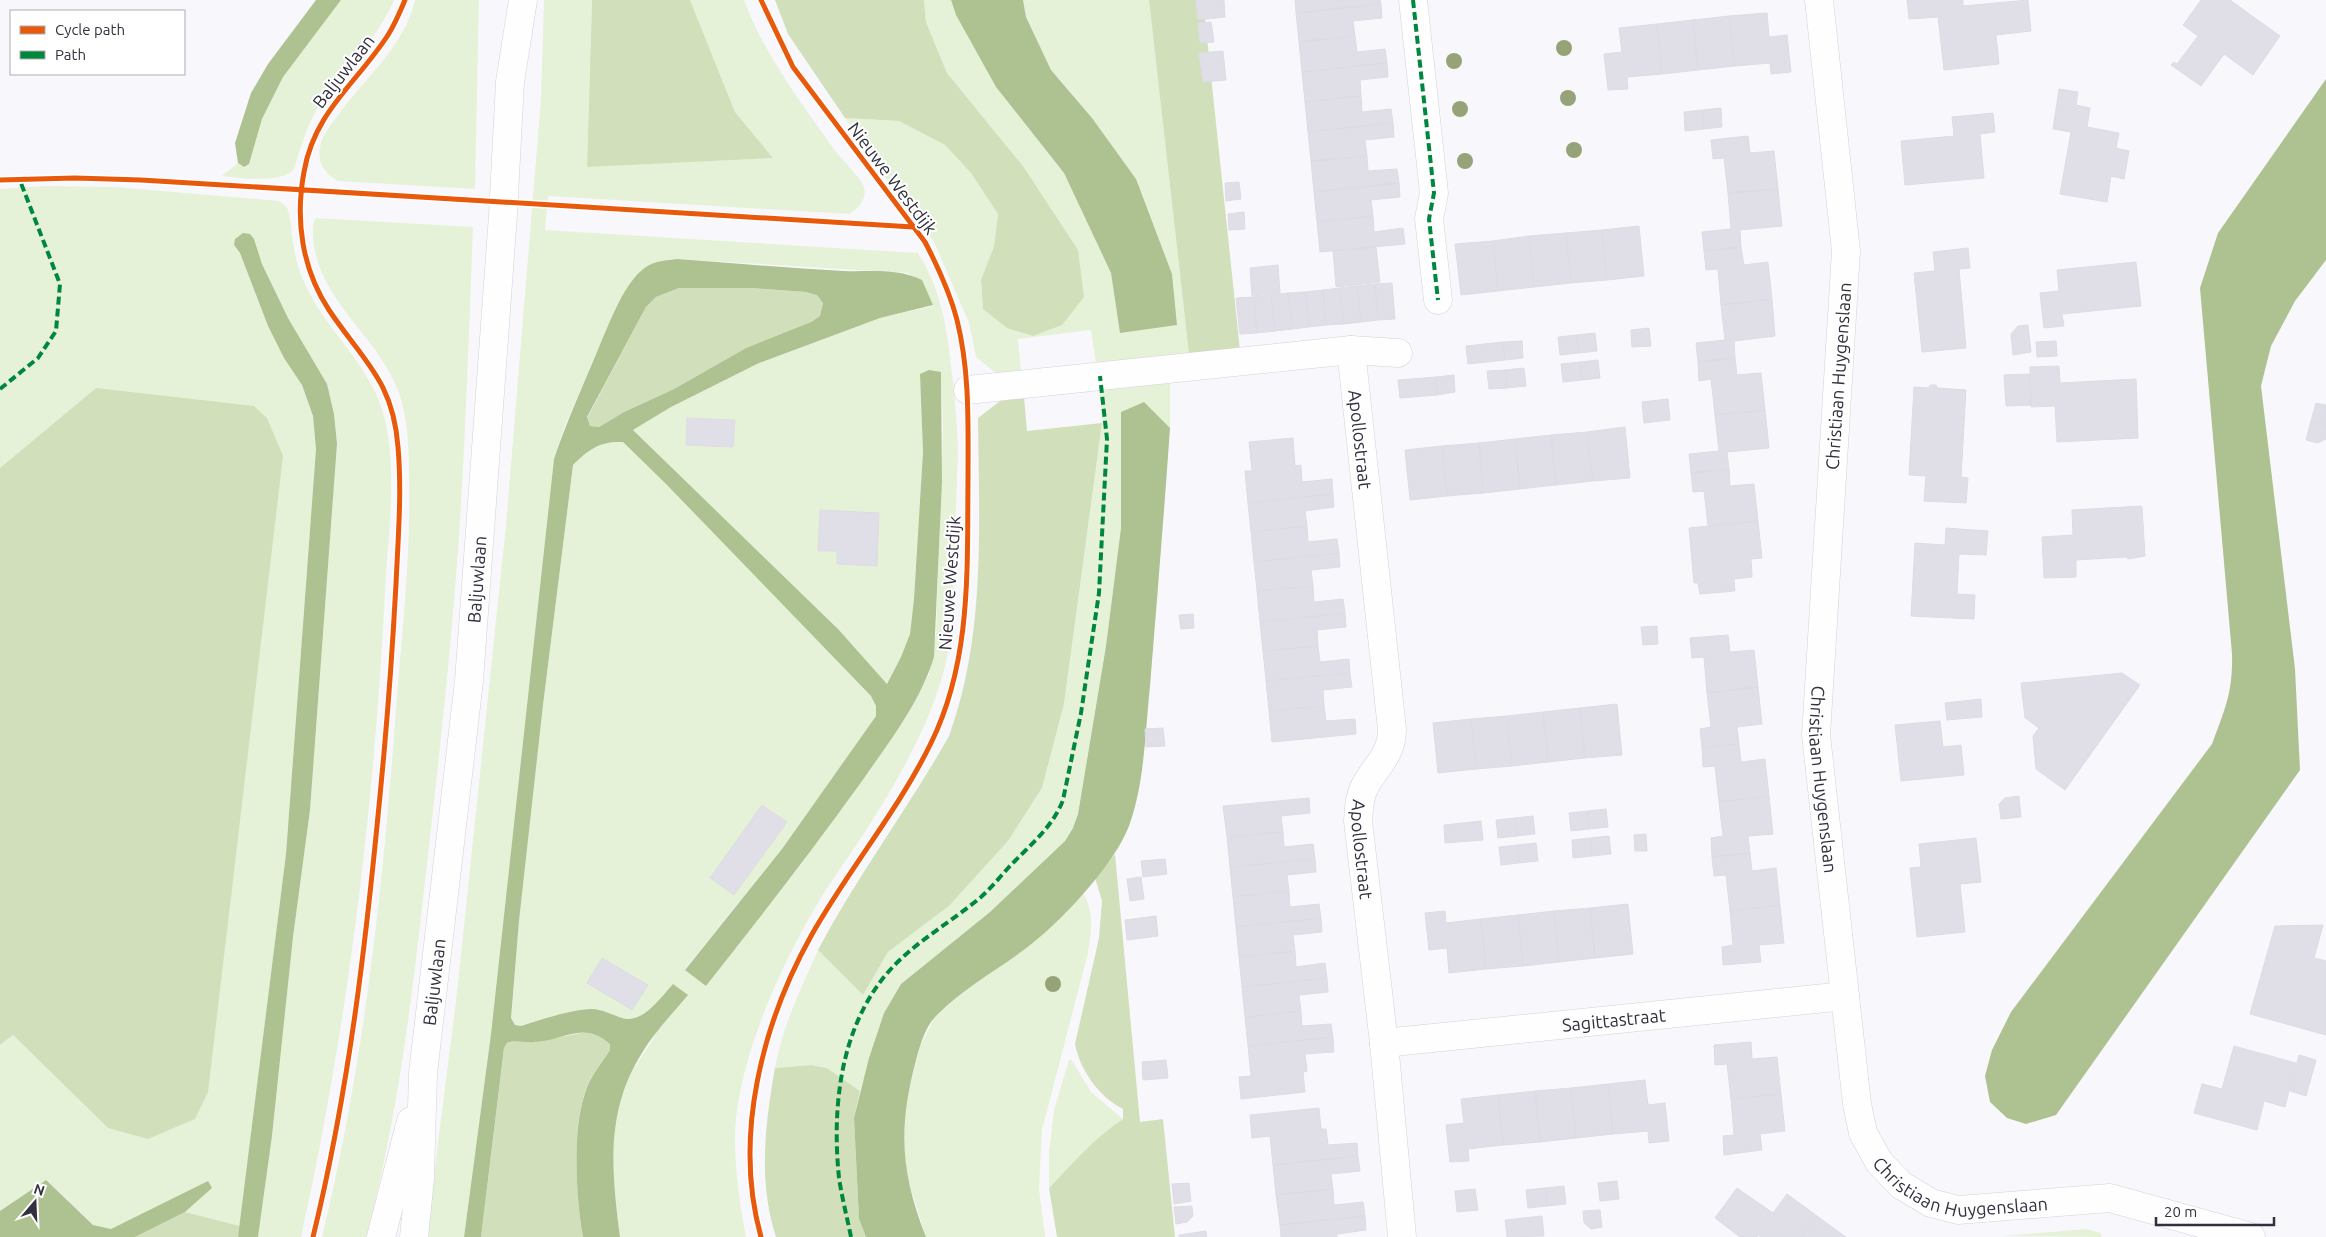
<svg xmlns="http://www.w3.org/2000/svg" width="2326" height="1237" font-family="Ubuntu,sans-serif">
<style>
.green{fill:#e6f2d8}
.forest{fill:#d1e0ba}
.water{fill:#aec190;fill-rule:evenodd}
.building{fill:#e0dfe7;stroke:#dddce5}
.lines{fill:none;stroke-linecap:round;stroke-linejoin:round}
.minor-casing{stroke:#d2d1d9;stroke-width:29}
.major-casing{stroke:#d2d1d9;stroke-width:29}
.minor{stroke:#fefeff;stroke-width:28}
.major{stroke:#fefeff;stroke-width:28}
.quiet{stroke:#00873e;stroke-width:4;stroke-dasharray:8 4;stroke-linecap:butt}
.cycleway-casing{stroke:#fff;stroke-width:8}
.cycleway{stroke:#e8590c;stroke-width:5}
.tree{fill:#96a379}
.labels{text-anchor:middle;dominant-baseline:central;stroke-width:4;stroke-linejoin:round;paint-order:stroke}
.street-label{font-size:18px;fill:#32303e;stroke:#fff}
</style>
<rect width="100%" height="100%" fill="#f8f8fc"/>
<path class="green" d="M341,0H394C377,41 343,69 319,106C307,125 301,147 294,169C283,184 239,178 222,176L238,163L244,167L249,164L262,119L283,77Z
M415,0H479L475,189L338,181C324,173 317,162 320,147C322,135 332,123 339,114C365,78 405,45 415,0Z
M544,0H592L587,166L773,158L735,112L690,0H744C764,54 800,101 833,148C840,158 861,177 864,187C867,200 859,208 849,214L548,196L545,230L918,253C942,290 947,330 952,373C955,398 957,423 958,449L952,628C944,702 904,771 865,832C848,858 830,882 815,908C778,971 736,1065 735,1139C735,1172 740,1204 746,1237H620C613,1188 605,1132 625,1085C633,1067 646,1052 655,1035C663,1020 667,1001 673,984C660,998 643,1024 621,1018C612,1015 602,1009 592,1009C574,1009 539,1020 521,1026L515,1025L511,1018L519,921L543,705L573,465C589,449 600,441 623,442L666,484L871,696L876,706V716L782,849L685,969L706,986L795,872L847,802L907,716L929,674L936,634L943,429L941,372L920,375L923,452L914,599L910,634L901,657L887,684L839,630L633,430L671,407L759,363L880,318L933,306L908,273L677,259L630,286L615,311L564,428L554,459L491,1034L464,1237H426L457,993L506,525L541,99Z
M924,0H951L956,15L996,87L1064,173L1111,273L1120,332L1176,325L1172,274L1092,118L1051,70L1026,17L1023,0H1149L1189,354L1096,363L1091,330L1018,339L1021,371L997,374L976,357L969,323L934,242L882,173L845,118L899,121L945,145L971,173L998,214L994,246L981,280L983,309L1023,166L947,73L926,22Z
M45,186L115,187L279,201C281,202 286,207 287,208C291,216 291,226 292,235C294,252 298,271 306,286C326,330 367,362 382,409C399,463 388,536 385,592C374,809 348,1025 301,1237H258L272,1136L293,937L310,810L337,444L334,414L327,384L288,318L262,264L254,239L234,245L240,253L268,326L284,358L302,385L313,416L316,449L286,854L240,1226L185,1212L212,1188L208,1182L111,1229L93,1225L46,1180L0,1211V1045L13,1035L108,1128L96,388L0,468V189Z
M316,218L473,227C468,359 464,493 452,625C445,705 436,784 427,864C413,989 399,1115 366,1237H322C364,1064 383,887 396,709C402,632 411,554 409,477C409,449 408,419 399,393C378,335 319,303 313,238C313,230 312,224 316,218Z
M1170,379V428L1144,403L1121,412V528L1106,646L1078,814L1073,828L1065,841L990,912L901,984L884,1013L860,1091L827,1068L811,1065L775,1068C782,1027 801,988 818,950L863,995L888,952L949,906L1008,841L1042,788L1064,704L1102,423L1099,387Z
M1083,893C1095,912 1091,932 1088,953L1042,1130L1039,1188L1045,1237H926L908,1180L903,1143L904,1111L919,1048L935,1017L960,994L1035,941Z
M1071,1059L1091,1092L1123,1119C1094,1138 1073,1163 1049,1188V1152L1054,1110L1069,1060Z
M2087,1229L2101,1233V1237L2001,1236Z"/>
<path class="forest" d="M592,0H690L735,112L773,158L587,167Z
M775,0H924L926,22L947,73L1023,166L1078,250L1084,297L1062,325L1033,336L1007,328L983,309L981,280L994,246L998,214L971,173L945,145L899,121L845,118L788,34Z
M1149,0H1203L1240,350L1189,354Z
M679,288H752L806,292L817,294L823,303L820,316L811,322L746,348L674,389L624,412L599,427L590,426L587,418L646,307L656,297Z
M96,388L254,406L267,418L283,456L208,1092L195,1119L148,1139L108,1128L13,1035L0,1045V468Z
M1024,397L1027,431L1102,423L1064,704L1042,788L1008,841L949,906L888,952L863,995L818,950C857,876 908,809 949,736C986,635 979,524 978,418L1004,398Z
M1115,854L1140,1122L1163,1119L1175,1237H1057L1049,1188C1073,1163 1094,1138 1123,1119V1109C1099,1097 1080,1070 1075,1044L1099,938L1102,901L1095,878Z
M586,1032L598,1034L610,1043V1050C602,1063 589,1078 585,1092C572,1131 576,1198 583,1237H481L504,1048L507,1043L519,1040L534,1042Z
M811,1065L827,1068L860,1091L854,1118L859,1219L866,1237H776C758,1182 765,1124 775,1068Z
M185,1212L240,1226L238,1237H135Z"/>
<path class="water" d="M316,0H341L283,77L262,119L249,164L244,167L238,163L235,143L251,93L268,64Z
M951,0H1023L1026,17L1051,70L1092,118L1136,179L1172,274L1177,325L1120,333L1111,273L1064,173L996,87L956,15Z
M2326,79V260L2295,301L2271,346L2261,386L2295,669L2300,770L2056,1115L2026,1124L2007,1118L1990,1102L1985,1076L1992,1050L2011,1012L2212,744C2225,709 2233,692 2232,654L2200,288L2218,233Z
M243,233L250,234L254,239L262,264L288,318L327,384L334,414L337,444L310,810L293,937L272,1136L258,1237H238L286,854L316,449L313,416L302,385L284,358L268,326L240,253L234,245L235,239Z
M677,259C732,263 788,268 844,271C871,272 897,268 922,280L933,305L880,318L759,363L671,407L633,430L839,630L887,684L901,657L910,634L914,599L923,452L920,374L929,370L941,372L942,481L934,657C920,703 889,742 862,781C812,851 759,919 706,986L685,970L782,849L876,716V706L871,696L666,484L623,442C600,441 589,449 573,465L543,705L519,921L511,1018L515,1025L521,1026C539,1020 574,1009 592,1009C602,1009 612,1015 622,1018C643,1024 660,998 673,984L688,995C671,1015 652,1035 639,1058C605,1115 612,1175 620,1237H583C576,1198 572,1131 585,1093C589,1078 602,1063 610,1050V1044C583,1020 564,1041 534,1042C525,1043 517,1039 507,1043L504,1048L481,1237H464L491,1034L554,459C566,423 582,388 597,352C607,329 622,287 641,271C651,261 663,261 677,259ZM679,288H752L806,292L817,295L823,303L820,316L811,322L746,348L674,389L624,412L599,427L590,426L587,417L646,307L656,297Z
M1144,402L1170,428C1164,514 1157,600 1150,686C1145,732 1145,782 1129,826C1115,863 1066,916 1035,941C1004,967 966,985 937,1015C925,1026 919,1048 915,1064C898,1130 901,1173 926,1237H866L859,1219L854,1118L869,1058L884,1013L901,984L990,912L1065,841L1073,828L1078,814L1106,646L1121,528V412Z
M46,1180L93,1225L111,1229L208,1181L212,1188L185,1212L135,1237H0V1211Z"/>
<path class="building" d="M1196,0H1224L1225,17L1198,20Z
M1295,0H1380L1381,4L1296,13Z
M1907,0H1963V6L2028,0L2031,31L1996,35L1999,64L1944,70L1938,17L1909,19Z
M2201,0H2230L2280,36L2253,75L2224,54L2201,86L2171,65L2174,62L2177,64L2198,36L2183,25Z
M1381,4L1382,18L1353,21L1355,36L1299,42L1296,13Z
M1767,13L1769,37L1787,35L1791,72L1771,74L1770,63L1735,66L1729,16Z
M1729,16L1735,66L1698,70L1693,20Z
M1693,20L1698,70L1662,74L1657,24Z
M1211,22L1214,42L1200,43L1198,23Z
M1657,24L1662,74L1627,77L1628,89L1608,90L1604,54L1622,52L1619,28Z
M1355,36L1357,52L1385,49L1387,63L1302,72L1299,42Z
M1223,51L1226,80L1203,82L1199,53Z
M1387,63L1388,77L1360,80L1361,96L1305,102L1302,72Z
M2059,89L2078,92L2076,105L2090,108L2087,127L2119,133L2116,148L2129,151L2124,179L2111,176L2107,202L2060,194L2071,132L2053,129Z
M1361,96L1362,112L1391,109L1393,123L1308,132L1305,102Z
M1721,108L1722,127L1704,129L1702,110Z
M1702,110L1704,129L1685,131L1684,112Z
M1993,113L1995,132L1980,134L1984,178L1905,185L1901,141L1954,136L1952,117Z
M1393,123L1394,137L1365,140L1367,156L1311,161L1308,132Z
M1748,136L1750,153L1774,151L1778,189L1728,193L1724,158L1713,159L1711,140Z
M1367,156L1368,171L1397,169L1399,183L1314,192L1311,161Z
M1239,182L1241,199L1226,201L1225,183Z
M1399,183L1400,197L1371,200L1373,216L1317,222L1314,192Z
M1778,189L1782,226L1740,230L1741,247L1704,251L1702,232L1731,229L1728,193Z
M1244,212L1245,229L1229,230L1228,214Z
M1373,216L1374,232L1403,228L1405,244L1320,252L1317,222Z
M1639,226L1644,276L1607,280L1602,230Z
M1602,230L1607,280L1571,283L1566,233Z
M1566,233L1571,283L1534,287L1529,236Z
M1529,236L1534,287L1498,291L1493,241Z
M1493,241L1498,291L1461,295L1455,244Z
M1376,247L1380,282L1336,287L1333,251Z
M1741,247L1744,265L1768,262L1772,299L1721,305L1718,269L1706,270L1704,251Z
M1968,248L1970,268L1959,269L1966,348L1922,352L1914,273L1935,271L1933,252Z
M2136,262L2141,306L2062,314L2064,326L2044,328L2040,293L2059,291L2057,270Z
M1278,265L1280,293L1252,296L1250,268Z
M1392,283L1395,319L1378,320L1375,284Z
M1375,284L1378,320L1361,322L1357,286Z
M1357,286L1361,322L1344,324L1340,288Z
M1340,288L1344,324L1326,325L1323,290Z
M1323,290L1326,325L1309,327L1305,292Z
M1305,292L1309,327L1292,329L1288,293Z
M1288,293L1292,329L1275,331L1271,295Z
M1271,295L1275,331L1257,333L1254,297Z
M1254,297L1257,333L1240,334L1236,298Z
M1772,299L1775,336L1734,341L1735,358L1698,362L1696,343L1725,340L1721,305Z
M2028,325L2031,352L2013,355L2011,334L2018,326Z
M1649,328L1651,346L1632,347L1631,330Z
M1595,333L1597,351L1578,353L1577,335Z
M1577,335L1578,353L1560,355L1558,337Z
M1522,341L1523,358L1505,360L1503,342Z
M2056,341L2057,356L2037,357L2036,342Z
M1503,342L1505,360L1468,364L1466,346Z
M1735,358L1737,375L1761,373L1765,410L1715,415L1711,379L1699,381L1698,362Z
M1598,360L1600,378L1582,380L1580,362Z
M1580,362L1582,380L1563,382L1561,364Z
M2059,366L2060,383L2136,379L2138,438L2057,442L2055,406L2031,407L2030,367Z
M1524,368L1526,386L1507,388L1505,370Z
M1505,370L1507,388L1489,389L1487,371Z
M2030,374L2031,405L2006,406L2004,375Z
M1454,375L1455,392L1437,395L1436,377Z
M1436,377L1437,395L1400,398L1398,380Z
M1930,385H1936L1937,388L1966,390L1961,477L1968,478L1966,503L1924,501L1926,476L1909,475L1914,387L1929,388Z
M1668,399L1670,420L1644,423L1642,402Z
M2316,403L2326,405V425L2311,421Z
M1765,410L1769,448L1727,452L1729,469L1691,473L1689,454L1719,451L1715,415Z
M687,418L735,420L733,447L686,445Z
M2311,421L2326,425V439L2318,443L2306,440Z
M1625,427L1630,478L1593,481L1587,432Z
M1587,432L1593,481L1556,485L1551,435Z
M1551,435L1556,485L1520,489L1515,439Z
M1293,438L1295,466L1301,465L1302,482L1332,479L1333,494L1248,503L1245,471H1252L1249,442Z
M1515,439L1520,489L1483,493L1479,443Z
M1479,443L1483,493L1447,496L1442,446Z
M1442,446L1447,496L1410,500L1405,450Z
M1729,469L1730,486L1754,484L1758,521L1708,526L1704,491L1693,492L1691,473Z
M1333,494L1334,507L1305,511L1307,526L1251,532L1248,503Z
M2142,506L2145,556L2128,559L2127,557L2076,560V577L2044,578L2042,537L2073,535L2072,510Z
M820,510L879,513L877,566L837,564V551H818Z
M1758,521L1762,558L1751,559L1752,577L1734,579L1735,591L1700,594L1698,583H1694L1689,528Z
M1307,526L1308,542L1337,539L1339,553L1254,562L1251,532Z
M1946,528L1988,531L1986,555L1959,554L1957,594L1975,595L1974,619L1911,616L1915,543L1945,545Z
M1339,553L1340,567L1311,570L1313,586L1257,591L1254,562Z
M1313,586L1314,602L1343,599L1345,613L1260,622L1257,591Z
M1345,613L1346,627L1317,630L1318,646L1263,651L1260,622Z
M1193,614L1194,628L1181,629L1179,615Z
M1657,626L1658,644L1643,645L1641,627Z
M1728,635L1730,652L1754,650L1758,687L1707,693L1704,657L1692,658L1690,638Z
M1318,646L1320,662L1349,659L1350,673L1266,681L1263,651Z
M1350,673L1352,687L1323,690L1324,706L1269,711L1266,681Z
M2122,673L2140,685L2065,790L2036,769L2033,736L2039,728L2025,718L2021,683Z
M1758,687L1762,724L1737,727L1739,744L1702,748L1700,729L1711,727L1707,693Z
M1981,699L1982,717L1947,720L1945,703Z
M1617,704L1622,755L1585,758L1580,708Z
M1324,706L1326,721L1355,719L1356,734L1272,742L1269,711Z
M1580,708L1585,758L1548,762L1543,712Z
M1543,712L1548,762L1512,766L1507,716Z
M1507,716L1512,766L1476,769L1471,719Z
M1471,719L1476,769L1438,773L1433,723Z
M1940,721L1943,747L1961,745L1964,775L1901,781L1895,725Z
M1163,728L1165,746L1146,747L1145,729Z
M1739,744L1741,762L1765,759L1769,796L1719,802L1715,766L1703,767L1702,748Z
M1769,796L1773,834L1748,836L1750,853L1712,857L1711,838L1723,836L1719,802Z
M2019,796L2021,817L2001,819L1999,804L2005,798Z
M1309,798L1310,813L1281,816L1283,832L1227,837L1223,806Z
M762,805L787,822L734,895L710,878Z
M1606,809L1608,827L1589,829L1588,811Z
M1588,811L1589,829L1571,831L1569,813Z
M1533,816L1535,834L1517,836L1515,818Z
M1515,818L1517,836L1498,838L1496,820Z
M1481,821L1483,840L1445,843L1444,825Z
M1283,832L1284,847L1313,844L1315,859L1230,867L1227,837Z
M1646,834L1647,851H1635L1634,835Z
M1609,836L1611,854L1592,856L1590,838Z
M1590,838L1592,856L1573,858L1572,840Z
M1976,838L1981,882L1960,884L1965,932L1917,937L1910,868L1921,867L1919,844Z
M1536,843L1538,861L1519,863L1518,845Z
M1518,845L1519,863L1501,865L1499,847Z
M1750,853L1752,871L1776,868L1780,905L1730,911L1726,875L1714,876L1712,857Z
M1165,859L1167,874L1143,877L1141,861Z
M1315,859L1316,872L1287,875L1289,891L1233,897L1230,867Z
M1141,877L1144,899L1130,901L1127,879Z
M1289,891L1290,907L1319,904L1321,918L1236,927L1233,897Z
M1628,904L1633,954L1595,958L1590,908Z
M1780,905L1784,943L1759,945L1761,962L1723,965L1722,947L1733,945L1730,911Z
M1590,908L1595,958L1559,962L1554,911Z
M1445,911L1446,923L1481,919L1486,969L1449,973L1447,948L1429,950L1425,913Z
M1554,911L1559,962L1523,966L1518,915Z
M1518,915L1523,966L1486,969L1481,919Z
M1156,916L1158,936L1127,940L1125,920Z
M1321,918L1322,932L1293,935L1295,951L1239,957L1236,927Z
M2323,925L2314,958L2326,961V1035L2250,1014L2275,926Z
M1295,951L1296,967L1325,963L1327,978L1242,987L1239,957Z
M602,958L648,985L632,1010L587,983Z
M1327,978L1328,992L1299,995L1301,1011L1245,1017L1242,987Z
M1301,1011L1302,1026L1331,1024L1333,1037L1248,1046L1245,1017Z
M1333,1037L1334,1052L1305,1054L1307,1071L1303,1072L1305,1092L1241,1099L1239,1077L1251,1076L1248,1046Z
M1751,1042L1752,1059L1777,1057L1781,1094L1731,1099L1727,1064L1715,1065L1714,1045Z
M2234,1046L2296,1063L2285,1107L2264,1101L2257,1130L2194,1113L2202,1084L2222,1089Z
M2299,1055L2316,1060L2306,1096L2290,1091Z
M1166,1060L1168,1078L1143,1080L1142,1062Z
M1645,1080L1648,1105L1665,1103L1669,1141L1649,1143L1648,1131L1613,1134L1608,1084Z
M1608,1084L1613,1134L1576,1138L1571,1088Z
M1571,1088L1576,1138L1540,1142L1535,1091Z
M1535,1091L1540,1142L1503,1145L1498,1095Z
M1781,1094L1785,1131L1760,1134L1762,1150L1724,1155L1723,1136L1734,1135L1731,1099Z
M1498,1095L1503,1145L1468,1149L1469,1161L1450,1162L1446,1125L1464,1123L1461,1099Z
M1319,1108L1321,1129H1326L1328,1145L1357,1143L1358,1156L1273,1165L1270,1136L1252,1138L1250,1115Z
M1358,1156L1360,1171L1331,1174L1333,1189L1276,1195L1273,1165Z
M1617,1181L1619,1199L1600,1201L1598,1183Z
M1189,1183L1191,1201L1174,1204L1172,1184Z
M1564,1186L1566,1204L1547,1206L1545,1188Z
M1545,1188L1547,1206L1528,1208L1526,1190Z
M1737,1188L1773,1213L1787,1194L1817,1216L1801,1237H1761L1758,1235L1757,1237H1740L1715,1218Z
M1333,1189L1334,1205L1363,1202L1365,1216L1280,1225L1276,1195Z
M1475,1189L1478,1210L1457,1212L1455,1191Z
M1192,1206L1193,1216L1187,1222L1176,1224L1174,1207Z
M1600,1210L1602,1227L1591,1229L1584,1223L1583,1211Z
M1365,1216L1366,1230L1337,1234V1237H1281L1280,1225Z
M1542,1216L1544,1236L1507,1237L1505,1220Z
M1817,1216L1846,1237H1801Z
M1206,1231L1207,1237H1179V1235Z"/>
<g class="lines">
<defs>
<g id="minor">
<path d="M1413,0L1434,193L1429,219L1438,300"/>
<path id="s1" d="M1819,0L1846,251L1816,735L1857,1104L1863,1133L1879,1162L1901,1185L1931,1203L1958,1210L2110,1198L2251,1237"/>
<path d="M1351,350L1398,353"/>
<path id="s2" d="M968,390L1351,350L1392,729C1392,755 1377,764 1365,786C1359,797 1359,809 1358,821L1384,1043L1402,1237"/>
<path id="s3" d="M1384,1043L1845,996"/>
</g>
<g id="major">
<path d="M381,1237L411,1121"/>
<path id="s4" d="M414,1237L420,1178L423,1073L469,681L503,215L510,82L523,0"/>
</g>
</defs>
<use href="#minor" class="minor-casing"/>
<use href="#major" class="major-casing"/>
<use href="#minor" class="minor"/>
<use href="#major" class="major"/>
<path class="quiet" d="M1413,0L1434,193L1429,219L1438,300
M0,389L38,358L56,331L60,284L19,178
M851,1237C847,1217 842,1198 839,1178C831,1100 842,1012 903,957C927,935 956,918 981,897C991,888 1000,877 1009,867C1029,846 1053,827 1063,800L1081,713L1099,593L1107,439L1100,376"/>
<defs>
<path id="cycleway" d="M0,180L75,178L141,180L913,227
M313,1237C352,1078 369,916 384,753C389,697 393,640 396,584C398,539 402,492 398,447C393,380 363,361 329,310C302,269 295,220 304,172C314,112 357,83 388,35C395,24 400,12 405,0
M761,1237C733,1137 762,1024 811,936C848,870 898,811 931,743C972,660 967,567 968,478C968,425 970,372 957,320C950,293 938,267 925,242L793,67L761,0"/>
</defs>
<use href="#cycleway" class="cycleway-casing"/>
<use href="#cycleway" class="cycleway"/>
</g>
<g class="tree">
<circle cx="1564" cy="48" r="8"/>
<circle cx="1454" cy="61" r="8"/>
<circle cx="1568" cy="98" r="8"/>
<circle cx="1460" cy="109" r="8"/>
<circle cx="1574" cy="150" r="8"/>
<circle cx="1465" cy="161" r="8"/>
<circle cx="1053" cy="984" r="8"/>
</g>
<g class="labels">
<g class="street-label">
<text transform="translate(343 71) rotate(-52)">Baljuwlaan</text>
<text transform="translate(893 178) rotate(53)">Nieuwe Westdijk</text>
<text transform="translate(1838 376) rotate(-86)">Christiaan Huygenslaan</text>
<text stroke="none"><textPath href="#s2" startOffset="475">Apollostraat</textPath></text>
<text stroke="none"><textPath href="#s4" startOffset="661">Baljuwlaan</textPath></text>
<text transform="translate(949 583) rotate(-86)">Nieuwe Westdijk</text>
<text stroke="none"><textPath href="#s1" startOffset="782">Christiaan Huygenslaan</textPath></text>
<text stroke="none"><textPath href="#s2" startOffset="895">Apollostraat</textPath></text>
<text stroke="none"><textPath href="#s4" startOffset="256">Baljuwlaan</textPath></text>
<text stroke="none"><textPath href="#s3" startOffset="231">Sagittastraat</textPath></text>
<text stroke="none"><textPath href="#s1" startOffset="1262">Christiaan Huygenslaan</textPath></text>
</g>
</g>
<rect x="10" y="10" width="175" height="65" fill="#ffffff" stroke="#adacb2"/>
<rect x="20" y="26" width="25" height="8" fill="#e8590c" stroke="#adacb2"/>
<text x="55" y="35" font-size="15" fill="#32303e">Cycle path</text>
<rect x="20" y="51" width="25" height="8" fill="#00873e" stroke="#adacb2"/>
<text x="55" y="60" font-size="15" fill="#32303e">Path</text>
<g transform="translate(35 1202) rotate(19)" stroke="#ffffff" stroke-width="4" paint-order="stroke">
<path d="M0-4L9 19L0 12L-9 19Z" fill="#32303e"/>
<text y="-8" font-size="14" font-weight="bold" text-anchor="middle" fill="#32303e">N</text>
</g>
<path d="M2156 1217v8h118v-8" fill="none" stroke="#32303e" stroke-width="2.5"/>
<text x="2164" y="1217" font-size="15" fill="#32303e" stroke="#ffffff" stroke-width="4" paint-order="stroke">20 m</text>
</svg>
